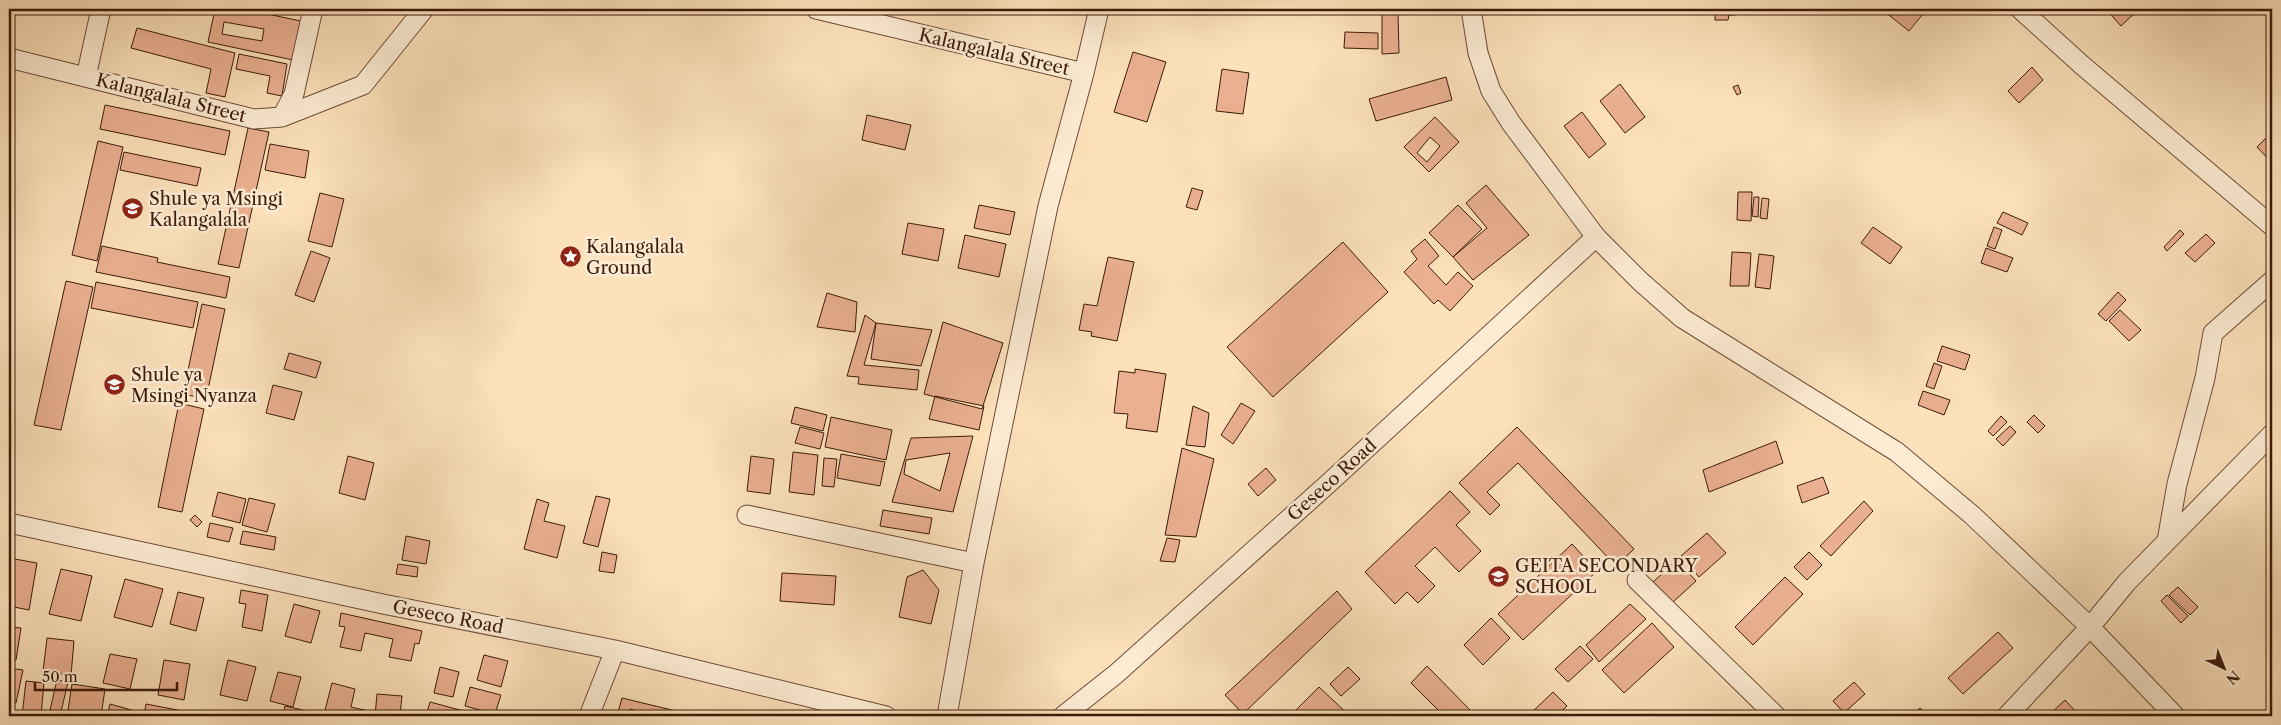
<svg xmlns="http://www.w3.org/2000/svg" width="2281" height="725" font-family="'Libre Caslon Text',serif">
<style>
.building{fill:#eab091;stroke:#3d1b0b;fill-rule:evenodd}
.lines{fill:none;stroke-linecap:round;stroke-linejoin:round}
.street-casing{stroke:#6d4c37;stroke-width:21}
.street{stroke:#fdecd3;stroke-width:19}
.labels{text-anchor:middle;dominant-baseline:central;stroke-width:5;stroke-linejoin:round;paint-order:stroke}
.street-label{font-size:18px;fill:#3d1b0b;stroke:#fdecd3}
.poi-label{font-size:18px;fill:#3d1b0b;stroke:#fdecd3;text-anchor:start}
</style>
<rect width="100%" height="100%" fill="#fce1bb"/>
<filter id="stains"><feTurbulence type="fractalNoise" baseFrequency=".004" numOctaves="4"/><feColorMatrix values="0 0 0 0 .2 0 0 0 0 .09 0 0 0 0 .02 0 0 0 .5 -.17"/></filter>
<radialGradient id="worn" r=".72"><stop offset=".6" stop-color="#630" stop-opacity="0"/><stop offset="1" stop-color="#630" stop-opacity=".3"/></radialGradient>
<path class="building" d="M215,9H243L301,21L293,60L208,42ZM224,22L264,29L262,41L222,34Z
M1715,9H1736L1735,15H1729L1728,20H1715Z
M1887,9H1927L1909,31L1885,12Z
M2106,9H2139L2121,26Z
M1382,12H1398L1399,53L1382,54Z
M137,28L235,53L225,97L206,93L211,69L131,48Z
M1345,32L1378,33V49L1344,48Z
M1133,52L1166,62L1147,122L1114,112Z
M239,54L287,64L282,96L267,93L270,76L236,69Z
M2032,67L2043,80L2019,103L2008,91Z
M1222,69L1249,73L1243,114L1216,111Z
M1446,77L1452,100L1376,121L1369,99Z
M1620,84L1645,117L1625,133L1600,101Z
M1738,85L1741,93L1737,95L1733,87Z
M105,105L230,131L225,155L100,129Z
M1582,112L1606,144L1589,158L1564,126Z
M867,115L911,125L905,150L862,140Z
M1435,117L1459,142L1429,172L1404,147ZM1430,137L1440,146L1427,162L1417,153Z
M248,128L269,132L239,268L218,264Z
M2272,132V163L2257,147Z
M98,141L123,147L97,261L72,255Z
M270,144L309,151L305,178L265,170Z
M124,152L201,168L197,186L120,170Z
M1486,185L1529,235L1473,280L1453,257L1487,228L1466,203Z
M1192,188L1203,191L1197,210L1186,207Z
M1738,192H1752L1751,221L1737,220Z
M320,193L344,199L332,247L308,241Z
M1754,197H1759L1758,217L1752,216Z
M1762,198L1769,199L1767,219L1760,218Z
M979,205L1015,212L1010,235L974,228Z
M1458,205L1482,229L1453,257L1429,233Z
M2003,212L2028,223L2022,235L1997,223Z
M908,223L944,229L938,261L902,254Z
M1873,227L1902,247L1890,264L1861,243Z
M1994,227L2002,230L1995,249L1987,246Z
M2180,230L2184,234L2167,251L2164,247Z
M2206,234L2215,243L2195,262L2185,253Z
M965,235L1006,244L999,277L958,268Z
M1425,239L1439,256L1428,266L1446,285L1458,272L1473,286L1450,311L1438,300L1434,304L1404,272L1417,259L1411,251Z
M1343,242L1388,292L1273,397L1227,347Z
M102,246L158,258L157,262L230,277L226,298L96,272Z
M1986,248L2013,258L2007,272L1981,263Z
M311,251L330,258L314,302L295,295Z
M1732,252L1751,253L1749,286H1730Z
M1759,254L1774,256L1770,289L1755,287Z
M1108,257L1134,262L1117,341L1091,336L1092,332L1079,330L1084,304L1097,306Z
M66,281L93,287L61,430L34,425Z
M96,282L198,302L193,328L91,308Z
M2118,292L2126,300L2106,321L2098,314Z
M827,293L857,302L855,332L817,327Z
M202,304L225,309L206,399L183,394Z
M2120,310L2141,330L2129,341L2109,321Z
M865,315L876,323L864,365L919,370L917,390L858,384L859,377L847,376Z
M943,322L1003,343L982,409L924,394Z
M876,323L932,330L921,366L871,359Z
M1942,346L1970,355L1965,370L1937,361Z
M289,353L321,362L316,378L284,369Z
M1934,363L1942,366L1934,389L1926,386Z
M1135,369L1166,374L1157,432L1126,428L1128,414L1114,413L1119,371L1135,373Z
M273,385L302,392L294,420L266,413Z
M1923,391L1950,400L1944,415L1918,405Z
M935,396L984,406L979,430L929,419Z
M179,403L204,409L182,512L158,507Z
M1241,403L1255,411L1233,444L1221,435Z
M1193,406L1209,413L1205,447L1186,445Z
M795,407L827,415L823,431L791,423Z
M2034,415L2045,426L2038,433L2027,422Z
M2001,416L2007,422L1993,436L1988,431Z
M831,417L892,430L886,460L825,447Z
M2010,426L2016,432L2003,446L1996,439Z
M800,427L824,433L820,449L795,443Z
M1517,427L1634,549L1616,566L1518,463L1487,492L1500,505L1490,515L1459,483Z
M973,436L953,512L892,502L911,438ZM950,453L940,491L904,474L906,460Z
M1776,441L1783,463L1709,492L1703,470Z
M1182,448L1214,459L1196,537L1165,535Z
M793,452L818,455L814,495L789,492Z
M841,454L885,462L880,486L837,478Z
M348,456L374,463L365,500L339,493Z
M751,456L774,459L770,494L747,491Z
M824,458L837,459L834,487L822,486Z
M1266,468L1276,480L1258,496L1248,484Z
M1823,477L1829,493L1802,503L1797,486Z
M1450,491L1470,512L1456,525L1481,551L1459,572L1435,547L1415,566L1435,586L1418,603L1407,592L1395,604L1365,572Z
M218,492L246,499L240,523L212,516Z
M596,496L610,499L598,547L583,543Z
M249,498L275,504L267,532L242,525Z
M537,499L549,503L544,521L565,526L557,558L524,549Z
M1864,501L1873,511L1831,556L1820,546Z
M883,510L932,518L929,534L880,526Z
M195,515L202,522L197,527L190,520Z
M210,523L233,528L229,542L207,537Z
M243,531L276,537L274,550L240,544Z
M1707,533L1726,553L1699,577L1681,556Z
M406,536L430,541L426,564L402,560Z
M1167,538L1180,540L1175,562L1160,561Z
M1572,544L1597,571L1523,640L1498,614Z
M602,552L617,555L614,573L599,571Z
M1809,552L1822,565L1807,580L1794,567Z
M9,558L37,563L29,610L9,606Z
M1677,560L1696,581L1672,603L1653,582Z
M398,564L418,567L417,577L396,574Z
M61,569L92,576L81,621L49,614Z
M923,570L939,590L931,624L899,617L907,577Z
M782,573L836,576L834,605L780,601Z
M1785,577L1803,594L1753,645L1735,627Z
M125,579L163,589L152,627L114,617Z
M2178,587L2198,607L2190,615L2169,595Z
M241,590L268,595L262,631L242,627L246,604L239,603Z
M1337,591L1352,609L1243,714L1225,695Z
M178,592L204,598L196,631L170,624Z
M2167,595L2188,616L2181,623L2161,601Z
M294,604L320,611L311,643L285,636Z
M1630,604L1646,619L1599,662L1586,645Z
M341,613L422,631L419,644L415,643L411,661L389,657L393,639L365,633L361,651L340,647L345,627L339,626Z
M1491,618L1510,638L1483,665L1464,645Z
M1652,623L1674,647L1624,693L1602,670Z
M9,627L21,628L16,660L9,659Z
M1998,632L2013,648L1963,694L1948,678Z
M47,638L74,641L71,675L43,672Z
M1580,646L1593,659L1568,682L1555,669Z
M110,654L137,659L130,689L103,683Z
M484,655L508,661L501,687L477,680Z
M164,660L190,664L184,700L158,695Z
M228,660L256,667L247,701L220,695Z
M1427,666L1476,716H1444L1411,683Z
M440,667L459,672L453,697L434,693Z
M1348,667L1360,679L1341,696L1330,684Z
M9,668L23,670L16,703L9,702Z
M278,672L301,677L293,707L270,701Z
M57,680L68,682L61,712L50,710Z
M26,681L44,683L41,716H22Z
M1854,682L1865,694L1844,713L1833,701Z
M332,683L355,689L351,707L368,711L366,716H333L324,714Z
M72,684L105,689L101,716L68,710Z
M470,687L501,695L495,714L465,706Z
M1319,687L1350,716H1290Z
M1553,692L1567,706L1556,716H1528Z
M377,694L402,696L400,716H375Z
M622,698L676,711L675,716H658L630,709L629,716H617Z
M2065,700L2080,716H2048Z
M430,702L475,714V716H426Z
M110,704L142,713L141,716H107Z
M146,704L183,711L182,716H144Z
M285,706L303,710L302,716H283Z
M1920,708L1927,716H1911Z"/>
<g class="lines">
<defs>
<path id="street" d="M816,9L1084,73
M1471,9L1478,53L1491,91L1511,123L1596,237L1640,281L1682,318L1897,452L1972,515L2090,627L2175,716
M2020,9L2083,66L2272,226
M9,58L254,119L282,117L294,94L313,9
M86,77L101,9
M282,117L363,85L424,9
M747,515L974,563
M9,523L383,604L615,650L886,716
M2167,541L2177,484L2205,378L2213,333L2272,281
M1637,580L1776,716
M589,716L615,650
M947,716L974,563L1048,206L1084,73L1099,9
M1063,716L1116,674L1330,482L1596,237
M2007,716L2090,627L2127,582L2272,434"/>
</defs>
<use href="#street" class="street-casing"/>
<use href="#street" class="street"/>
</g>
<defs>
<symbol id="school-disc" viewBox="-11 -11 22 22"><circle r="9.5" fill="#8f2418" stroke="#fdecd3"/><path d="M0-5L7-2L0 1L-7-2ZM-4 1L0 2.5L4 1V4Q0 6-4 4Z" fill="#fff"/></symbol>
<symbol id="sight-disc" viewBox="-11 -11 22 22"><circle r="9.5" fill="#8f2418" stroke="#fdecd3"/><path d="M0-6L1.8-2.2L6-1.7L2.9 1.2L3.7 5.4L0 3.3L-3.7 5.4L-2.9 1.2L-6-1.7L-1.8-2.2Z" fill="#fff"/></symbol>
</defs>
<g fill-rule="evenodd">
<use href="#school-disc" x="120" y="196" width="25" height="25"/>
<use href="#sight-disc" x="558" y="244" width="25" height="25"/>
<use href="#school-disc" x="102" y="372" width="25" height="25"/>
<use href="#school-disc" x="1486" y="564" width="25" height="25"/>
</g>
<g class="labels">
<g class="street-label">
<text transform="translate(994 52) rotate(13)">Kalangalala Street</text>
<text transform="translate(171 98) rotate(14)">Kalangalala Street</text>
<text transform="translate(1332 480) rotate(-42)">Geseco Road</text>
<text transform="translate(448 617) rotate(11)">Geseco Road</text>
</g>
<g class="poi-label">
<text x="149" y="199">Shule ya Msingi<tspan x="149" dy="21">Kalangalala</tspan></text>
<text x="586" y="247">Kalangalala<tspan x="586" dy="21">Ground</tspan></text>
<text x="131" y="375">Shule ya<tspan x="131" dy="21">Msingi Nyanza</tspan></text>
<text x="1515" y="566">GEITA SECONDARY<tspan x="1515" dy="21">SCHOOL</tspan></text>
</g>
</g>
<rect width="2281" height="725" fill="none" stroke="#fce1bb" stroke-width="30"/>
<rect x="10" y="10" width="2261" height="705" fill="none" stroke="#3d1b0b" stroke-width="2.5"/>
<rect x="15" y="15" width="2251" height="695" fill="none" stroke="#3d1b0b"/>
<g transform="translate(2224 668) rotate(137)" stroke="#fdecd3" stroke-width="4" paint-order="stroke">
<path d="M0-4L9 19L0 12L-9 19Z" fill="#3d1b0b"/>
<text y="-8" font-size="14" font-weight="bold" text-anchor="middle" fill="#3d1b0b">N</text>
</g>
<path d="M35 682v8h142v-8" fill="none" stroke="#3d1b0b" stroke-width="2.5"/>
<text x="42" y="682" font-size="15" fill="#3d1b0b" stroke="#fdecd3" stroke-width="4" paint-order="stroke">50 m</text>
<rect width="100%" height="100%" filter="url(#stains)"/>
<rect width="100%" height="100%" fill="url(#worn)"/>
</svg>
